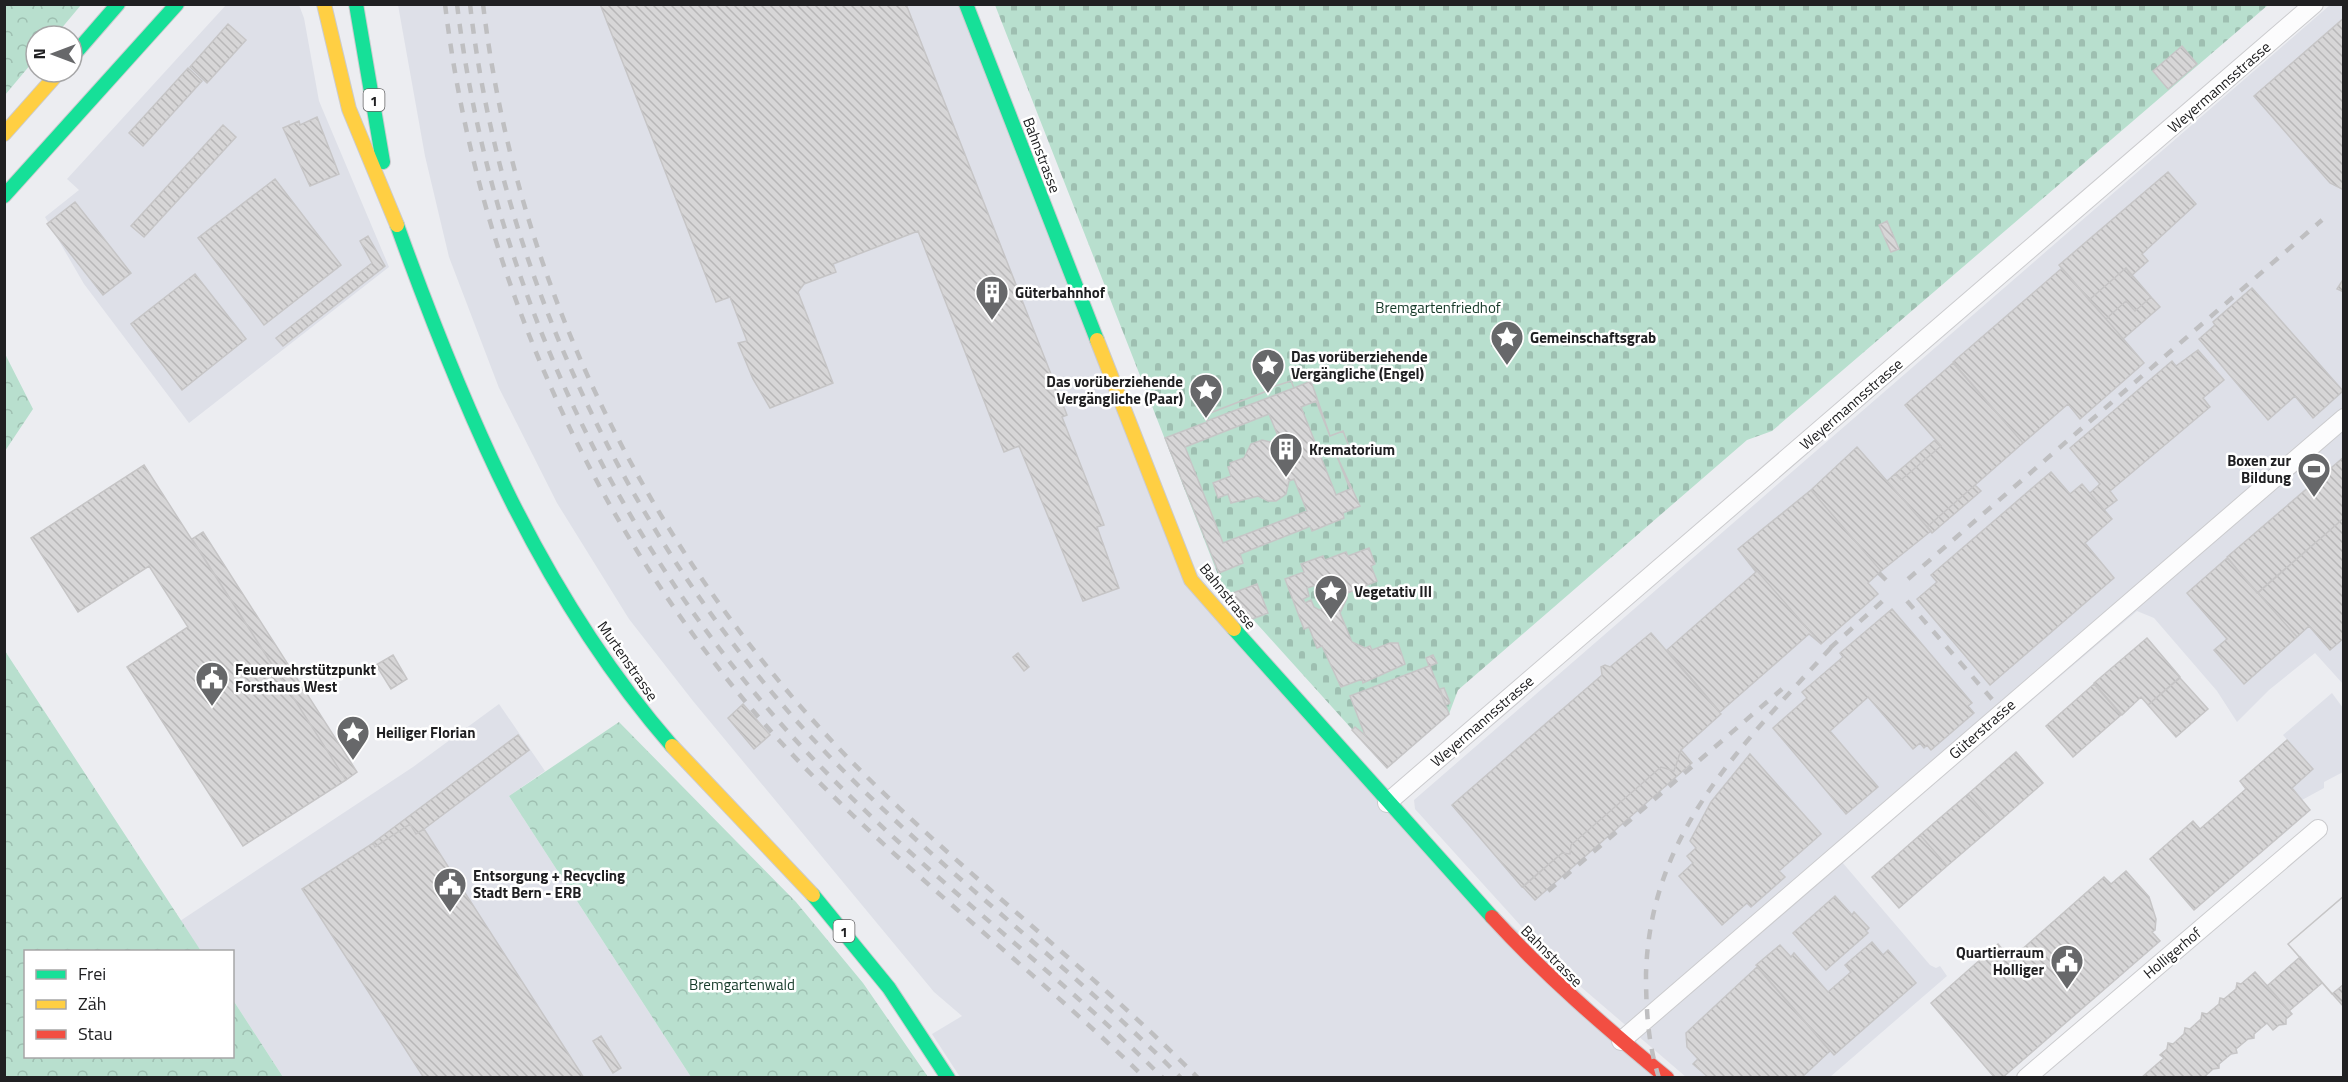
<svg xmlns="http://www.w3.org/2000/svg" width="2348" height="1082" font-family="'Titillium Web',sans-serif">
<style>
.built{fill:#dee0e8}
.forest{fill:url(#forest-crowns)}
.cemetery{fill:url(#cemetery-stones)}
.building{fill:url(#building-back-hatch);stroke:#c6c5c6;stroke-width:1.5;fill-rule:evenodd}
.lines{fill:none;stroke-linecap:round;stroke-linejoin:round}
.street-casing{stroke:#cbcbce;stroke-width:20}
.fast-casing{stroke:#cbcbce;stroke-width:16}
.slow-casing{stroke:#cbcbce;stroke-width:16}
.jam-casing{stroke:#cbcbce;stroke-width:16}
.street{stroke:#fcfcfd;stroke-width:18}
.fast{stroke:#16e098;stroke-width:14}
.slow{stroke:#ffcf43;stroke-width:14}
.jam{stroke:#f24e42;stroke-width:14}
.rail{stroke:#bfbfc1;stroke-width:4.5;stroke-dasharray:10 10;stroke-linecap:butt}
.labels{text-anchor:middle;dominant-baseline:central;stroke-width:5;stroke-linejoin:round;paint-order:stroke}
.shield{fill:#fff;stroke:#636364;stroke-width:1.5}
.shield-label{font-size:14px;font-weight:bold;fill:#202022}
.street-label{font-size:15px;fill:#202022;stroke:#fff}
.poi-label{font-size:15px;font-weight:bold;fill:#202022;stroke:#fff;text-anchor:start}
.park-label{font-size:15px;fill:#163a29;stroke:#fff}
</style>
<defs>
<pattern id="forest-crowns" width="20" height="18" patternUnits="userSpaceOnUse" patternTransform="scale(1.5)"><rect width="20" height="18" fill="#b8dfce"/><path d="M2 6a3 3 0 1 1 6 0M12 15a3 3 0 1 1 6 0" fill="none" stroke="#9ebfb1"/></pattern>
<pattern id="cemetery-stones" width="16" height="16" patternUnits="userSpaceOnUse" patternTransform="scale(1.5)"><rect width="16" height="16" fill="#b8dfce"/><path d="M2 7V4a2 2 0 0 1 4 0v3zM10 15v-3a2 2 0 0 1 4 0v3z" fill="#9ebfb1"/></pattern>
<pattern id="building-back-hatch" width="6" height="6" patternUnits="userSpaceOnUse" patternTransform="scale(1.5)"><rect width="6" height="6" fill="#d7d6d7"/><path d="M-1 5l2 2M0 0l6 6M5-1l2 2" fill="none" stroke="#b8b7b8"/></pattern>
</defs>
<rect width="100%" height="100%" fill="#ecedf1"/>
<path class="built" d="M226,5H299L304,18L319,101L389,267L189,423L84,284L45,217L79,190L67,179Z
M398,5H966L1177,550L1387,803L1667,1077H960L932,1034L962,1016L934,992L693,701L629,619L557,503L499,388L449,257L425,156Z
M2330,5H2343V684L2315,653L2269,690L2237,722L2217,691L2154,618L2137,611L1842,862L1930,965L1936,968L1940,966L1947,976L1830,1077H1686L1560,969L1415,809L1414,800Z
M2332,693L2343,708V772L2324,782V788L2302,800L2292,788L2313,769L2283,735Z
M499,704L545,771L509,796L691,1077H283L233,1000L232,952L201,951L180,921L413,767Z"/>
<path class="forest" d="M5,4L81,5L55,36H36V58L5,95Z
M4,352L33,409L5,451H4Z
M5,651L201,951L26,952V1056H232L233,1000L283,1077H5Z
M619,722L796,902L863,983L928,1077H691L509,796Z"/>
<path class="cemetery" d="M995,5H2268L1772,431L1747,440L1458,690L1449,714L1387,768L1222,585Z"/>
<path class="building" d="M600,4H906L1067,415L1062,417L1104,525L1097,527L1119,588L1083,601L1019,446L1004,452L918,231L833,264L836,272L804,284L798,292L833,383L770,408L753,379L738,343L747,341L730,297L716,302Z
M2344,18V190L2330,183L2254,96Z
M228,24L246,40L207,83L190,67Z
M2182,46L2197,64L2168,89L2153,71Z
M188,68L202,81L143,146L129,133Z
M317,117L339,174L310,186L283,128L299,121L300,125Z
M223,125L236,137L144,237L131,226Z
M2168,172L2196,204L2142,254L2148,261L2131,276L2126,268L2089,300L2059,265Z
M275,179L341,265L264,325L198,238Z
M75,202L131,273L103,295L47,224Z
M1887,221L1899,249L1891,252L1879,225Z
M368,236L385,266L283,346L276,338L372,263L360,241Z
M2062,268L2144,363L2080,419L2068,404L2023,443L1953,362Z
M2126,268L2151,297L2135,311L2126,301L2106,319L2089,300Z
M195,274L246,339L182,390L131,324Z
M2344,278V292L2337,289Z
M2252,288L2343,391L2313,418L2295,396L2268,420L2199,339L2215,325L2213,322Z
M2151,297L2160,307L2123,339L2144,363L2106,319L2126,301L2135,311Z
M2198,350L2224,380L2203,398L2210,407L2110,491L2117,500L2104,510L2090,493L2100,484L2070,448L2172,361L2176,366Z
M1953,363L2023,443L1927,527L1887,481L1895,474L1901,480L1941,446L1905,405Z
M1291,381L1294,388L1311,381L1330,436L1343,431L1350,449L1336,454L1360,506L1343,513L1344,518L1312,531L1310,526L1306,528L1240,554L1243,563L1219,573L1165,438L1207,422L1205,415L1267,391L1266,389ZM1269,414L1282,446L1276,448L1270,442L1262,440L1251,444L1244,458L1230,463L1231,466L1228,467L1231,476L1213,483L1218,498L1228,494L1231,503L1258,496L1268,501H1276L1286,494L1289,481L1294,479L1307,511L1223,543L1185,447Z
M1291,381L1294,388L1207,421L1205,415L1267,391L1266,389Z
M1316,401L1330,436L1343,431L1350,449L1336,454L1350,489L1336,495L1301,407Z
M1935,440L1941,446L1901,480L1895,474Z
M1857,447L1931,531L1881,571L1811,490Z
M2344,457V518L2257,593L2227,557Z
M144,465L346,780L243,846L127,667L188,627L149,566L78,612L31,538Z
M2051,472L2070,494L2082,484L2112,519L2085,543L2114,578L1990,685L1917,599L1937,582L1931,575Z
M1975,485L1981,491L1932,533L1927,527Z
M1811,490L1881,571L1868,583L1878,594L1821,644L1738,549Z
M2344,518V638L2330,650L2309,626L2297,637L2258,593Z
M203,532L357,772L346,780L192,539Z
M1369,548L1375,564L1371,566L1377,581L1365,586L1367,589L1365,586L1345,594L1347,598L1340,613L1352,642L1365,648L1370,646L1372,650L1390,643H1398L1405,664L1363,683L1362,679L1341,687L1322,646L1317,648L1309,627L1304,629L1285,579L1304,572L1301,564L1323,556L1325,560L1346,552L1348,556ZM1316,585L1331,591L1336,603L1319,610L1314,607L1311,600L1305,603L1303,599L1309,596L1307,588Z
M1738,549L1821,644L1809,634L1720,712L1667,650L1756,572Z
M2227,558L2297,637L2244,684L2214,650L2227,639L2187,593Z
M1257,584L1268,613L1252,619L1230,594Z
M1892,609L1972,703L1968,706L1974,713L1931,750L1927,745L1924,748L1920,743L1913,749L1868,697L1830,731L1878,787L1846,814L1773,728L1807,698L1802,692L1843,657L1840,653Z
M1651,633L1721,714L1681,750L1674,771L1661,767L1571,845L1570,854L1562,853L1522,887L1452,805L1602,675L1601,667L1605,665L1610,667Z
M2147,638L2180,677L2148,705L2141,697L2122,715L2094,683Z
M1018,653L1029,667L1024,671L1013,657Z
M393,655L407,679L391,689L376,665Z
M1433,655L1437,663L1430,666L1449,714L1387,768L1352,730L1355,727L1365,735L1350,696L1429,666L1426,658Z
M2180,678L2208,709L2176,737L2148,705Z
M2094,684L2121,715L2073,757L2046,726Z
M1444,688L1450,703L1446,705L1440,689Z
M743,704L770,735L754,749L728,718Z
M518,735L529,750L424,829L416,834L410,824L375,847L373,843Z
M2287,740L2313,769L2292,788L2310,810L2194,910L2150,859L2193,821L2200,829L2246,789L2240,781Z
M1681,750L1692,763L1535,900L1523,887L1562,853L1570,854L1571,845L1661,767L1674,771Z
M2016,752L2043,783L1995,825L1968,794Z
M1750,754L1821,834L1779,871L1785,877L1751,907L1747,903L1722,925L1679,876L1693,863L1687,856L1696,848L1690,841L1711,802Z
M1968,794L1995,825L1947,866L1920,835Z
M410,824L416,834L424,829L584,1078H424L302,889L373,843L375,847Z
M1920,835L1947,866L1899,908L1872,877Z
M2126,871L2149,897L2156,919L2155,930L2152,932L2160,941L2002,1078H1995L1931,1003L1998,944L2011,959L2104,877L2111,884Z
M1835,896L1852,915L1854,912L1869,928L1866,931L1868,933L1826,970L1793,933Z
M2344,896V1007L2288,944Z
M2344,896V984L2332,994L2288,944Z
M1872,942L1883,955L1888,950L1916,983L1834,1055L1756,965L1780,945L1791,957L1794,953L1828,992L1851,972L1845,965Z
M2300,957L2322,983L2289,1011L2267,986Z
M1757,967L1830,1051L1801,1078H1709L1693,1064L1698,1059L1687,1047L1686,1033Z
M2255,972L2292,1014L2286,1019V1024L2279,1025L2273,1030L2267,1023L2254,1034V1038L2248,1039L2236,1049L2237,1053L2231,1054L2219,1064V1068L2213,1069L2203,1078H2141L2164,1058L2160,1055L2167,1049L2168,1043L2173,1044L2184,1034L2185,1028L2190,1029L2201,1019L2202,1013L2207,1014L2219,1004L2220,998L2224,999L2236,989L2237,983L2241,984Z
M601,1036L621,1068L613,1073L593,1041Z"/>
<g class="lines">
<defs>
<path id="street" d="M1387,803L2314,4
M1621,1041L2344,418
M2026,1078L2318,829"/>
<path id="fast" d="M356,4L383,162
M966,4L1097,340
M72,57L118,4
M4,196L177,4
M397,225C464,411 541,596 672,746
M1234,629L1492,917
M813,895L889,988L948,1078"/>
<path id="slow" d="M324,4L349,109L397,225
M4,134L59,72
M1097,340L1191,580L1234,629
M672,746L813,895"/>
<path id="jam" d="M1492,917C1546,976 1605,1027 1667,1078"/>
</defs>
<use href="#street" class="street-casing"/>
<use href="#fast" class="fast-casing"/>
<use href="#slow" class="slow-casing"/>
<use href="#jam" class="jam-casing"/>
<use href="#street" class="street"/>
<use href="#fast" class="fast"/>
<use href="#slow" class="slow"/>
<use href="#jam" class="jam"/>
<path class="rail" d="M445,4C479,289 611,571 812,775C917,882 1037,973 1145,1078
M457,4C491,286 622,561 819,765C927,877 1053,968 1163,1078
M470,4C501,279 637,556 828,755C939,870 1069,964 1181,1078
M483,4C518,296 659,572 868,778C974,882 1093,972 1198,1078
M1879,573L1886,580
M1908,579L2322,220
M1907,601L2003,712
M1830,648L1885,599
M1548,891L1782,689
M1659,1078C1648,1044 1646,1009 1646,974C1650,829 1746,742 1836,642"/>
</g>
<defs>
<symbol id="building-pin" viewBox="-11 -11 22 30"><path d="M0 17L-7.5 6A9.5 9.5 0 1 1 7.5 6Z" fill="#67686a" stroke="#fff"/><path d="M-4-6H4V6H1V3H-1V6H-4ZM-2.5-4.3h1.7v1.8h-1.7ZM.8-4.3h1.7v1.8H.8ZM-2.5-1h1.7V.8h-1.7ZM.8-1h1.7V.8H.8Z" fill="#fff"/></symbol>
<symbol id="sight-pin" viewBox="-11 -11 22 30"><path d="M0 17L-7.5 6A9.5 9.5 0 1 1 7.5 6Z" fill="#67686a" stroke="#fff"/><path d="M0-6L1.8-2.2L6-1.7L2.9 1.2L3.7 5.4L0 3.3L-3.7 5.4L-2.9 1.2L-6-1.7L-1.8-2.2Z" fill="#fff"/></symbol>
<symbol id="stadium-pin" viewBox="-11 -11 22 30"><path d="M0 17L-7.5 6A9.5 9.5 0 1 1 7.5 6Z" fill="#67686a" stroke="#fff"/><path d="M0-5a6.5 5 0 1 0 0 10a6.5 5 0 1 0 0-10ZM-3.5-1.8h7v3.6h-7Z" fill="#fff"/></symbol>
<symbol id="civic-pin" viewBox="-11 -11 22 30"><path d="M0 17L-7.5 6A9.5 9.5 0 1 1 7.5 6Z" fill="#67686a" stroke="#fff"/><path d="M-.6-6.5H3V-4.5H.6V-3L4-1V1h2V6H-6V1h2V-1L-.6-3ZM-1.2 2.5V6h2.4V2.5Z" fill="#fff"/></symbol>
</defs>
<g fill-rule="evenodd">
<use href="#building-pin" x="973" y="273" width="38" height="52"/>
<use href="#sight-pin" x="1488" y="318" width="38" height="52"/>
<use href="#sight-pin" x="1249" y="346" width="38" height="52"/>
<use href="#sight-pin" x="1187" y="371" width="38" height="52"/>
<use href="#building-pin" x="1267" y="430" width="38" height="52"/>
<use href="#stadium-pin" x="2295" y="450" width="38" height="52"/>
<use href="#sight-pin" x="1312" y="572" width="38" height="52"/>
<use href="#civic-pin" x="193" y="659" width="38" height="52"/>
<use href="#sight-pin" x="334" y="713" width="38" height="52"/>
<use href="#civic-pin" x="431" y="865" width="38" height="52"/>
<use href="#civic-pin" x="2048" y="942" width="38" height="52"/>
</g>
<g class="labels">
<g class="shield">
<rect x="363.5" y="89" width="21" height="22" rx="4.5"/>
<rect x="833.5" y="920" width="21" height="22" rx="4.5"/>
</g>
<g class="shield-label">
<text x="374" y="100">1</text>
<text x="844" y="931">1</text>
</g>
<g class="street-label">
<text transform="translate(2219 87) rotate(-41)">Weyermannsstrasse</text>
<text transform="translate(1042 155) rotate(69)">Bahnstrasse</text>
<text transform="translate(1851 404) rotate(-41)">Weyermannsstrasse</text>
<text transform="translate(1228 596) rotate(51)">Bahnstrasse</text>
<text transform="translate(628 661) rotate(55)">Murtenstrasse</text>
<text transform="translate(1482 721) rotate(-41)">Weyermannsstrasse</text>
<text transform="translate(1982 729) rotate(-41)">Güterstrasse</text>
<text transform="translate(2172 953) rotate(-40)">Holligerhof</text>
<text transform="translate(1552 956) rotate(45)">Bahnstrasse</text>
</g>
<g class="poi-label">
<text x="1015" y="292">Güterbahnhof</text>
<text x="1530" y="337">Gemeinschaftsgrab</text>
<text x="1291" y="356">Das vorüberziehende<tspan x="1291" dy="17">Vergängliche (Engel)</tspan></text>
<text x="1183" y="381" text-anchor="end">Das vorüberziehende<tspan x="1183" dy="17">Vergängliche (Paar)</tspan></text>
<text x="1309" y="449">Krematorium</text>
<text x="2291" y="460" text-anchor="end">Boxen zur<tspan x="2291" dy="17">Bildung</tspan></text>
<text x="1354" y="591">Vegetativ III</text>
<text x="235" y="669">Feuerwehrstützpunkt<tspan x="235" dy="17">Forsthaus West</tspan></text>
<text x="376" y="732">Heiliger Florian</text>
<text x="473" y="875">Entsorgung + Recycling<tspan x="473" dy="17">Stadt Bern - ERB</tspan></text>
<text x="2044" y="952" text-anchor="end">Quartierraum<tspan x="2044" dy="17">Holliger</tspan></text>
</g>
<g class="park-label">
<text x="1438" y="307">Bremgartenfriedhof</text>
<text x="742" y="984">Bremgartenwald</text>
</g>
</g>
<rect width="2348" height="1082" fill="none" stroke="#202022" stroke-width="12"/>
<rect x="24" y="950" width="210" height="108" fill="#ffffff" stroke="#a6a6a7" stroke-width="1.5"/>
<rect x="36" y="970" width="30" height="9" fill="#16e098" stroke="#a6a6a7" stroke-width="1.5"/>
<text x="78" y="980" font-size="18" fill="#202022">Frei</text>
<rect x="36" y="1000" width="30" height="9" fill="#ffcf43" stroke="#a6a6a7" stroke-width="1.5"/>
<text x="78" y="1010" font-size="18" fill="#202022">Zäh</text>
<rect x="36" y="1030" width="30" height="9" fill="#f24e42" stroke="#a6a6a7" stroke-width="1.5"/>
<text x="78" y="1040" font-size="18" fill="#202022">Stau</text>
<g transform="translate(54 54) rotate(270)"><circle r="28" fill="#ffffff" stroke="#a6a6a7" stroke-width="1.5"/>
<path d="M0-4.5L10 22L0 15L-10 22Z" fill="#67686a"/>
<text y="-9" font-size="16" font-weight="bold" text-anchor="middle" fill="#202022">N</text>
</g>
</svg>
